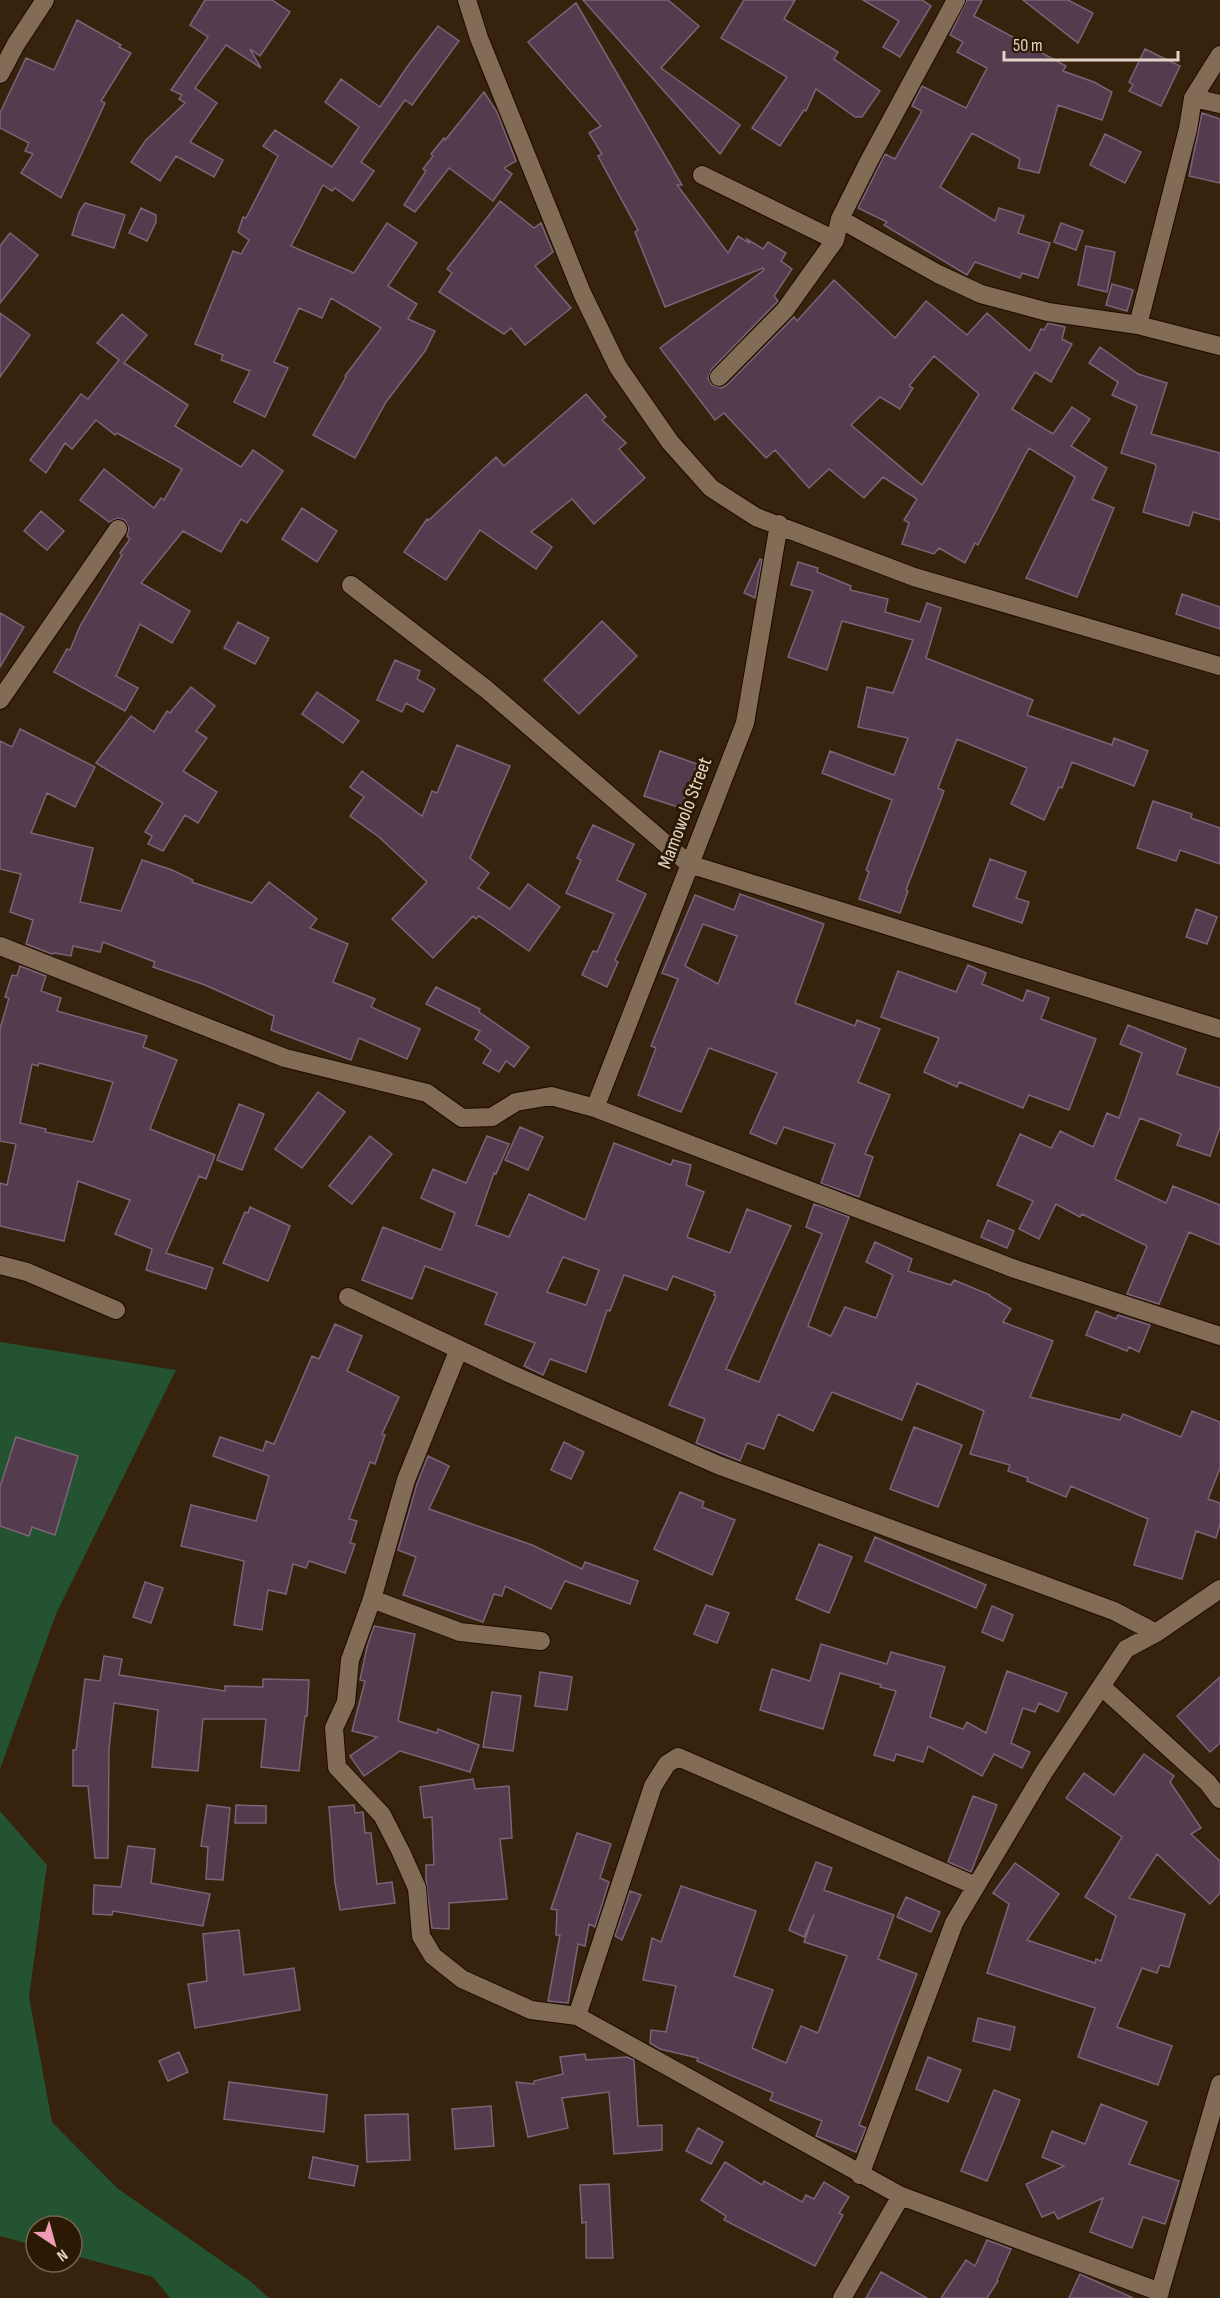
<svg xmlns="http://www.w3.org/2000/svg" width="1220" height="2298" font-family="'Sofia Sans Condensed',sans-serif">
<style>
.green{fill:#235330}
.building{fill:#543b4e;stroke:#7d6377;stroke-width:1.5;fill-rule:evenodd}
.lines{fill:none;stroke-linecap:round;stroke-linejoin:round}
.minor-casing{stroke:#1d0b00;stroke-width:20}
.minor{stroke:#836c55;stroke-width:18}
.labels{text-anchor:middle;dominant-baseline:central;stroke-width:6;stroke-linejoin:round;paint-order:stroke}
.street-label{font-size:20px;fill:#e2d5c8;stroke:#2b1904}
</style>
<rect width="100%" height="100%" fill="#36220d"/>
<path class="green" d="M0,1342L176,1370L56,1614L0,1769Z
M0,1811L47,1865L29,1997L52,2122L117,2188L250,2281L269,2298H170L153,2277L72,2255V2226H36V2246L0,2236Z"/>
<path class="building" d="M205,0H272L290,12L260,56L250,49L261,68L226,45L195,88L217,103L190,142L223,160L214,177L176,156L160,181L131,162L146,140L185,103L179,99L182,95L171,90L208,37L190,25Z
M583,0H668L699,26L661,68L740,125L720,154Z
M744,0H795L784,19L838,52L834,59L880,91L862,117H855L816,89L806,111L804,110L780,146L752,128L787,77L721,38Z
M863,0H922L931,6L900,57L883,47L899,21Z
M967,0H982L974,16L1066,66L1063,71L1094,82L1112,92L1102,120L1058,105L1039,173L1018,168L1020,159L972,133L940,187L995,221L999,208L1024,216L1018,233L1050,243L1038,278L1022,273L1020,278L975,262L967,275L884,225L887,222L858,208L885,154L895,159L922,111L912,106L922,86L966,108L987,68L957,52L963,42L950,35Z
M1023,0H1068L1093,13L1078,43Z
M576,3L682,185H677L728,253L738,236L749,243L747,239L763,249L768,242L786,253L781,261L792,269L774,296L778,301L776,303L711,370L708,379L712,385L721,388L727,385L794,317L797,321L834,280L895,338L926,301L967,335L987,313L1030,351L1041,329L1044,330L1048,323L1065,327L1062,339L1072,344L1051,382L1035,372L1012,409L1053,434L1072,407L1090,419L1071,446L1107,468L1092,499L1114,508L1077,597L1026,578L1075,477L1029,448L978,545L975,543L965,563L939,548L934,554L902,544L909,523L904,520L917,499L883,477L864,498L829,469L809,488L775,450L766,458L724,413L715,420L660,348L764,270L763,268L665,307L635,232L638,230L598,156L602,154L589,133L601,126L528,42ZM934,356L979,394L922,485L851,425L880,397L900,409L913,388L909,386Z
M77,20L121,45L119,47L131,53L101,101L105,103L61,198L21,173L33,154L25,151L29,143L0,128V113L26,58L54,70Z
M438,26L459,41L412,105L405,100L361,162L374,171L353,201L335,188L332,191L323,185L291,246L354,273L387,223L417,243L388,286L417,304L408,319L435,331L425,351L386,402L355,458L313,435L346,377L345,376L381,328L331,298L322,318L299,308L274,362L288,368L265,417L234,402L250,371L221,360L223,355L195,344L233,251L241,254L249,240L238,232L243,217L246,218L278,156L263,146L275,130L332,167L359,127L325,102L341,79L380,107L407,67Z
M1145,49L1180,66L1161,106L1129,91L1133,85L1129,82Z
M484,92L497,112L516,161L504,168L512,174L493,201L449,168L415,212L404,205L426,171L423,169L433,156L431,154L444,138L445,140Z
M1202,113L1220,119V183L1189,176Z
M1105,134L1141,152L1125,183L1090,165Z
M500,201L534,228L541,223L553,252L535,266L571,308L525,345L511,328L504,334L439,292L452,273L447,269Z
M85,203L125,215L114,248L72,235L79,212Z
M141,208L156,215V222L147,241L129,233Z
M1061,223L1083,231L1076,250L1054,242Z
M10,233L38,255L0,303V246Z
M1086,246L1115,252L1107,292L1078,285Z
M1112,284L1133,290L1127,311L1106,305Z
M0,313L30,335L0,377Z
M122,314L147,335L124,363L188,405L175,426L241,467L253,450L283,471L247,523L241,519L221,552L183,531L141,583L190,611L172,643L140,624L116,676L138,688L125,711L54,672L67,649L70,650L80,626L122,555L120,553L130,539L127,536L129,529L125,520L118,518L109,522L80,500L104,469L154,508L161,498L164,500L182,469L117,433L115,435L96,420L72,449L65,443L46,473L30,460L81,394L88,399L119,360L97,343Z
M1100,347L1138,374L1167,383L1151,434L1220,453V520L1193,512L1189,526L1143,512L1156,467L1155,464L1121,453L1137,406L1112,395L1118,382L1089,363Z
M586,394L606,417L602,420L626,443L619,449L645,478L594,524L572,499L531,532L552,547L536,569L480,530L446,580L404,552L427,519L429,520L496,457L504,466Z
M302,508L337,531L317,562L282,539Z
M41,511L64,531L47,550L24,531Z
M760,559L762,560L755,598L744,593Z
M798,562L818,568L817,572L851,586L850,590L888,599L885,612L920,622L927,603L941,608L926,658L1033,700L1027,715L1112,745L1114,738L1148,751L1134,786L1072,762L1062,788L1059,787L1044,820L1011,804L1027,768L957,739L938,788L944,791L906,890L908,891L900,913L859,899L869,872L866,870L892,800L822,773L830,751L894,775L908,738L858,727L867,687L893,693L913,640L842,621L827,670L788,657L813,591L791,585Z
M1182,594L1220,607V629L1176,614Z
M0,613L24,627L0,667Z
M602,621L637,656L579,714L544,680Z
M238,622L269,638L255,664L224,648Z
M395,660L420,671L417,679L435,689L423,712L406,703L402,712L377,700Z
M191,687L215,706L196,731L207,738L183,771L217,792L198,823L185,815L163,851L148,844L152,836L145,832L163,803L96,763L131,716L154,732L167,711L170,713Z
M317,692L359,721L343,743L302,714Z
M20,729L95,767L75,807L47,793L31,833L93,848L80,902L121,911L142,860L172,870L193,880L192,882L252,903L269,882L317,919L310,928L348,944L333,982L375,999L371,1007L420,1029L407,1059L359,1038L351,1060L271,1030L274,1016L205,985L153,967L155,962L103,942L100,952L73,946L71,956L55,953L52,954L26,944L33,920L10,912L21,874L0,869V741L12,747Z
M457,745L510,766L470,858L489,873L478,888L510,909L528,884L560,907L529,951L479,916L476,919L473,916L433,958L392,919L427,882L379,837L350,816L364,797L350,787L362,771L422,816L432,791L437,793Z
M660,751L697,764L681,808L644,796Z
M1153,801L1192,814L1191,818L1220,828V864L1180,850L1176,861L1137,848Z
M593,825L634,844L617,880L646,894L615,960L618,962L607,987L582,975L593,951L597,952L614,914L566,893L581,860L577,858Z
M990,859L1026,872L1016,898L1029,902L1022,923L973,906Z
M740,894L824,924L795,1003L855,1026L857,1020L880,1029L858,1082L890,1095L865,1154L873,1157L859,1197L821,1183L835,1144L784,1127L776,1144L750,1133L777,1073L709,1048L681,1112L638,1095L656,1048L651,1046L678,979L662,973L695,895L734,910ZM703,924L737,936L718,984L685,966Z
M1196,909L1217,917L1207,944L1186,937Z
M968,965L986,973L982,984L1023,1001L1027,990L1049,998L1041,1019L1096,1039L1069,1110L1029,1095L1023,1108L959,1082L957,1087L924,1072L939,1038L881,1017L898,971L956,992Z
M20,966L46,976L41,991L61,998L57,1011L147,1036L143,1047L177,1060L150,1129L215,1155L206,1179L199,1176L166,1253L213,1268L206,1289L146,1270L152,1249L115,1234L130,1200L78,1181L64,1241L0,1226V1183L7,1185L16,1144L0,1141V1029L9,998L5,997L12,975L17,976ZM39,1063L113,1082L93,1142L45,1132L46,1129L20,1123L32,1064L38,1066Z
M436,987L480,1009L479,1012L529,1047L514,1067L506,1061L499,1072L483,1063L491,1050L475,1039L480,1031L426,1004Z
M1128,1025L1186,1049L1177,1074L1220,1088V1127L1210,1156L1177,1145L1181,1134L1140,1118L1115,1179L1166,1203L1173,1186L1220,1205V1245L1189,1232L1159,1304L1127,1294L1147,1246L1082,1214L1080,1217L1056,1204L1039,1239L1019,1229L1033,1201L997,1185L1020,1134L1051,1148L1060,1131L1093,1147L1107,1113L1119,1118L1142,1053L1120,1044Z
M318,1092L345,1112L302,1168L275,1149Z
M239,1104L264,1114L242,1170L217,1160Z
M520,1127L543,1137L528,1170L505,1160Z
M370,1136L392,1154L352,1204L329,1186Z
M487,1136L509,1144L496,1174L494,1173L476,1225L509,1237L529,1194L585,1220L614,1143L671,1165L673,1160L691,1165L686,1185L704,1192L687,1237L730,1253L747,1209L791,1226L726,1369L759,1382L822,1234L806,1227L814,1204L849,1217L808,1326L831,1336L845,1307L876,1318L893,1275L866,1262L875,1242L912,1259L908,1271L951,1285L954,1280L990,1295V1296L1011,1309L1003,1322L1053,1341L1030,1397L1120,1420L1123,1414L1181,1437L1192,1411L1220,1422V1468L1208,1499L1220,1503V1524L1216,1538L1196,1531L1182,1579L1134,1565L1148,1519L1071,1486L1066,1497L1027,1481L1028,1478L1008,1471L1010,1465L970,1454L984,1411L917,1383L902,1420L832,1392L813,1431L778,1414L764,1449L747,1443L740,1461L696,1443L705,1419L669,1405L716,1296L714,1295L715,1292L673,1276L667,1290L624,1275L610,1311L607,1310L586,1372L550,1359L543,1375L524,1366L535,1343L485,1324L497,1293L425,1266L412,1299L362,1280L383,1227L441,1250L455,1213L421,1198L433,1169L466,1183ZM563,1257L599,1270L586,1305L547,1292Z
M250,1207L290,1226L268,1281L223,1263L245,1212L248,1213Z
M988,1220L1014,1231L1007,1248L981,1237Z
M1096,1311L1116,1319L1118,1315L1150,1325L1139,1352L1129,1347L1127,1351L1086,1335Z
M335,1324L362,1336L347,1371L399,1397L382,1434L385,1435L375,1464L370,1462L349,1519L357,1521L350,1543L355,1544L345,1573L309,1561L306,1568L293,1564L286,1594L268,1590L262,1630L234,1625L244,1561L181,1546L191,1505L256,1521L269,1476L213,1456L220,1437L263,1451L266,1441L274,1444L312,1356L319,1359Z
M914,1427L962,1445L938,1507L890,1489Z
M16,1437L78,1456L55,1535L32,1527L29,1536L0,1526V1487Z
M564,1442L584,1452L571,1479L551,1470Z
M428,1456L449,1466L429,1509L532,1545L582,1569L585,1562L638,1581L630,1604L565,1581L551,1609L505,1586L502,1596L494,1594L483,1622L403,1595L416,1557L398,1550L417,1484Z
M680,1492L704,1502L702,1507L735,1520L712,1575L654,1549Z
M875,1537L986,1585L976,1608L865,1561Z
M819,1544L852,1557L829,1613L796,1599Z
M145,1582L163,1588L151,1623L133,1617Z
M706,1605L729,1613L717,1643L694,1634Z
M992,1606L1013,1615L1003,1641L982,1632Z
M374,1626L415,1634L398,1721L437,1733L438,1729L479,1745L470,1772L400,1751L364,1776L350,1756L377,1737L352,1731L365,1681L360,1680L367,1647Z
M821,1644L887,1664L891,1652L945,1667L930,1717L963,1729L967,1722L986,1733L1007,1671L1067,1693L1058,1712L1039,1703L1035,1712L1023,1708L1011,1743L1030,1752L1022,1768L994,1754L982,1776L928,1746L923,1762L896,1754L894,1761L874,1755L896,1691L880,1687L881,1685L840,1673L823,1729L760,1710L772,1669L810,1681Z
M104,1656L122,1659L119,1675L225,1691V1686L263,1687V1679L309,1680L307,1716H305L299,1771L261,1767L266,1719H203L198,1771L152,1767L158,1710L114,1703L109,1749L108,1858H95L88,1786H73V1750H76L85,1679L100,1681Z
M540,1672L572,1677L567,1710L535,1706Z
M1220,1677V1743L1210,1752L1177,1716Z
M492,1692L521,1696L513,1751L483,1747Z
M1144,1754L1174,1776L1170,1782L1201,1828L1191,1834L1220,1861V1893L1210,1904L1157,1854L1129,1898L1185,1914L1169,1967L1160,1965L1157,1973L1142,1968L1117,2027L1172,2046L1158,2085L1078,2057L1095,2008L987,1973L1009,1904L993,1893L1015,1863L1059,1894L1027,1940L1095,1963L1096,1959L1101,1961L1116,1916L1085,1897L1122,1837L1066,1798L1084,1773L1114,1795Z
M473,1779L475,1789L509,1786L512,1838L500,1839L507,1899L449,1903V1929L432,1928L426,1880V1865H434L432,1817L424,1818L420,1787Z
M973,1796L997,1805L971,1872L948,1862Z
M207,1805L230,1808L223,1880L206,1879L208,1847L201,1846Z
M236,1805L266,1806V1823H235Z
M354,1805L355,1813L363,1812L365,1833H371L377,1884L392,1882L395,1903L340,1910L335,1883L329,1807Z
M577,1833L611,1844L600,1878L609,1882L595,1927L589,1924L585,1946L578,1944L568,2003L548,2001L560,1935H556L557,1910L551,1909Z
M128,1846L155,1849L151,1883L210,1894L203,1926L113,1911L112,1915L93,1914L94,1885L121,1887Z
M816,1862L832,1868L824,1890L894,1915L878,1959L917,1974L859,2125L866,2128L856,2152L816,2136L822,2121L770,2100L773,2093L697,2061L698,2058L660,2049L650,2043L651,2030L666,2032L676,1986L643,1980L652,1938L661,1942L681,1886L756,1911L734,1976L773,1990L752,2048L786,2063L801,2026L818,2033L847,1956L804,1942L814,1914L804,1937L789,1930Z
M630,1891L641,1895L622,1940L615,1936Z
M906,1897L940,1912L931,1932L897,1917Z
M239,1930L244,1975L294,1968L300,2010L195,2028L188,1984L207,1981L203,1934Z
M978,2018L1015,2027L1010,2050L973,2041Z
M179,2052L188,2072L168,2081L159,2061Z
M585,2054L586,2060L627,2057L634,2060L638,2126L662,2125V2150L614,2154L609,2092L562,2098L568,2128L528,2137L516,2082L534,2084V2081L563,2074L560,2057Z
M928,2057L961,2070L948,2102L916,2089Z
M229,2082L327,2095L324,2132L224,2119Z
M994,2090L1020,2100L987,2181L961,2171Z
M1101,2104L1147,2122L1129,2164L1179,2181L1165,2224L1143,2217L1132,2248L1090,2232L1103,2198L1058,2219L1054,2212L1042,2217L1026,2184L1064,2166L1042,2157L1052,2131L1085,2144Z
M491,2106L494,2146L455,2149L452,2109Z
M408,2114L410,2160L367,2162L365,2115Z
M698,2128L723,2142L711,2164L686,2151Z
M313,2157L358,2166L354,2186L309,2178Z
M725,2162L762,2185L764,2181L802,2202L806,2195L814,2199L824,2182L849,2197L839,2213L843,2215L815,2266L724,2220L726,2216L701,2200Z
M609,2184L613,2258H586V2222L582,2223L580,2185Z
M987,2240L1011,2249L997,2280L998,2281L987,2298H941L966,2260L975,2266Z
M881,2272L927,2298H866Z
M1080,2274L1082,2275L1133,2298H1069Z"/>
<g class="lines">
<defs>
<path id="minor" d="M467,0L479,38L582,293L618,367L670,442L711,488L756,517L914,577L1220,666
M0,74L16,44L45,0
M1193,98L1220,104
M702,175L835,240
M840,219L938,274L981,294L1048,312L1138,325L1220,346
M1138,325L1188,129L1193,98L1220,55
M719,377L785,310L835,240L840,219L869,161L956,0
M351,585L486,689L689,864L1220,1029
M0,700L118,529
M0,946L285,1058L427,1093L462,1118L492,1117L516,1102L551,1096L595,1108L1015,1269L1220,1336
M595,1108L745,723L779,524
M0,1265L27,1272L116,1310
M348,1297L511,1374L718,1465L1114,1611L1156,1633
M459,1349L406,1480L372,1599L350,1660L346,1702L334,1728L337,1767L382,1815L401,1852L417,1888L421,1936L433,1956L462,1979L531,2010L577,2016L901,2196L1160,2292
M372,1599L460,1632L541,1641
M1102,1687L1208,1783L1220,1799
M577,2016L653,1786L667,1764L678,1757L976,1886
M860,2175L954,1923L1044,1772L1126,1649L1156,1633L1220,1589
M842,2298L901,2196
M1158,2298L1220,2084"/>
</defs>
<use href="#minor" class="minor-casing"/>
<use href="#minor" class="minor"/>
</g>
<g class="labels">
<g class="street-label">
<text transform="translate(685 813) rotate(-69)">Mamowolo Street</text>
</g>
</g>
<g transform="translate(54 2244) rotate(144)"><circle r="28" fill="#2b1904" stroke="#746452" stroke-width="1.5"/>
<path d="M0-4.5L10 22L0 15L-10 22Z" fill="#f19ab4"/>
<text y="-9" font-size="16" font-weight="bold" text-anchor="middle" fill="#e2d5c8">N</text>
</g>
<path d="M1004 51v9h174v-9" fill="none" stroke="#e2d5c8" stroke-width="3"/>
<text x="1013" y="51" font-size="18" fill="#e2d5c8" stroke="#2b1904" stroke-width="4.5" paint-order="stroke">50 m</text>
</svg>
